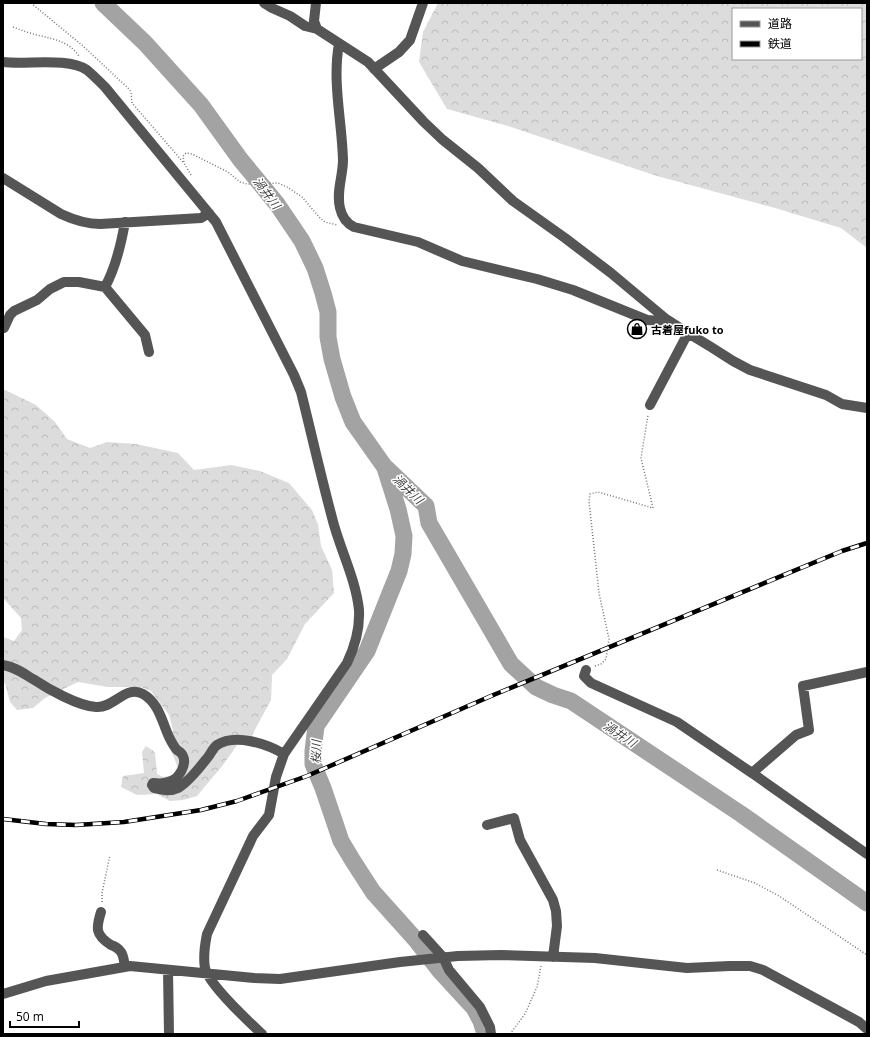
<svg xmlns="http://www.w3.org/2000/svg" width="870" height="1037" font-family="'Open Sans','Noto Sans JP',sans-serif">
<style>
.forest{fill:url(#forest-crowns);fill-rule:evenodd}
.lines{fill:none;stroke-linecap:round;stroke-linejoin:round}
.river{stroke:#a3a3a3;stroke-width:17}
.path{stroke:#777;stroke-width:1.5;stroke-dasharray:1 2;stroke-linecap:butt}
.minor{stroke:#555;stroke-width:10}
.rail-casing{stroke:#000;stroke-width:4.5}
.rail{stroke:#fff;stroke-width:3;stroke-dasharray:9;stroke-linecap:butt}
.labels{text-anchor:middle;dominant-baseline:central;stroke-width:3;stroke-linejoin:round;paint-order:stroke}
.poi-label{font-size:11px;font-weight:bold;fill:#000;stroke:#fff;text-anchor:start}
.water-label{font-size:12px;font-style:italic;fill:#444;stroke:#fff}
</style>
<defs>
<pattern id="forest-crowns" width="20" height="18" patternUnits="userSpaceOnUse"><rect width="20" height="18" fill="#dcdcdc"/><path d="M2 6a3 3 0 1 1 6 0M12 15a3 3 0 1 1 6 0" fill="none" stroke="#bbb"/></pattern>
</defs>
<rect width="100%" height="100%" fill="#fff"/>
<path class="forest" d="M438,3H867V248L841,228L775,208L657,176L508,126L447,109L419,62L423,32ZM733,9H861V59H733Z
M3,389L36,405L55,422L67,439L90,448L107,442L136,444L178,453L194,470L231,465L260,471L289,483L312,510L318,524L321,546L332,570L334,593L305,624L287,659L272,675L271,700L251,737L239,742L223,765L197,796L183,800L170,801L157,794L137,795L121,787L123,776L144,773L142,752L146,746L155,752L157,774L163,777L175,775L178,768L171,750L173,730L169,715L151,691L141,687H108L78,682L45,698L33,708L17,710L10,702L5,683L3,682V637L14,641L22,630L21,618L3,598Z"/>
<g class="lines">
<path class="river" d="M103,3L145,43L201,105L240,159L277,204L302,241L315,268L323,293L328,312V337L332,359L343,397L353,422L384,466L426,506L429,523L511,664L536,687L553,695L571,701L741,814L867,903
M385,468L398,509L404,536L403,554L399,571L367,651L316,726L313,751V764L323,788L341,841L353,861L373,892L416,940L440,971L474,1008L481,1021L485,1034"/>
<path class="path" d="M31,3L83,46L129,89L131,92L132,103L183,162
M13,27C21,30 29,33 37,35C54,39 68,41 79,56
M191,175L184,163L183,156L186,153L192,154L228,172L240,182L247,184L278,183L287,187L302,197L320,218L325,222L337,225
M595,666L601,664L606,659L609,639L599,593L589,501L590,494L598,492L653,508L641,458L648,415
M717,870L755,883L779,896L867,955
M102,902V893L110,855
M510,1034L525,1014L537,987L541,966"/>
<path class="minor" d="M264,3L272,8L290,16L305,26L317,29L368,62L423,121L443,140L478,168L513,201L565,238L611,273L666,319L688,333L711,347L733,361L750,370L826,395L842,404L867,408
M316,3L314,21L317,29
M339,44C332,82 342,121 343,160C343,176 336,192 340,208C342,217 346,223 354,227L418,242L462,261L537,279L573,290L647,320L660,321L666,319
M3,62C27,65 67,57 87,70C93,75 99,81 105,87L216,222L294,375L301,392C312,436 322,481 334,525C342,553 356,581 359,610C360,629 355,646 347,663L284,754L276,777L269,815L253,836L207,934C205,944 203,957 205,968C209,985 248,1021 262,1034
M374,69L399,52L410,40L423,3
M3,178L61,214C74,220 86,224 100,224L201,218L209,213
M125,222C121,245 116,267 105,287L145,335L149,352
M4,328L10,315L14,311L37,300L50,289L64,282H79L105,287
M650,405L688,333
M3,665C15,667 23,673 33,679C48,689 78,706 96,707C113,709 126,684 143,694C159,703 162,722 169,737C171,741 174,747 177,750C180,752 182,753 183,756C187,765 179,778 171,781C165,784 159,784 153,783L152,785L154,788C161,790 170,792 178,788C189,782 200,767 208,757C211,753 213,748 217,745C235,733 267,744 284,754
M586,670L584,676L591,683L677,722L752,773
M867,672L803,686L809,730L796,735L752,773L867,854
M487,825L514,818L520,840L553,900L556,911L557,926L553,957
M101,912C96,928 95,935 111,945C114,946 119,949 121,952C124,956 124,963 125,967
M423,935L443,957L449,970L480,1007L490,1027L491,1034
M168,970L169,1034
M3,994L46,981L130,966L254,978L280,979L400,962L458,956L501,955L595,958L687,968L730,966H750L763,970L859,1022L867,1029"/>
<defs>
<path id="rail" d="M3,819L46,824L76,825L124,822L201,810L237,801L307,776L491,696L842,551L867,543"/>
</defs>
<use href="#rail" class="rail-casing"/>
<use href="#rail" class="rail"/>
</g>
<defs>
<symbol id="shop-ring" viewBox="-11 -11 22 22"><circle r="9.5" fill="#fff" stroke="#000" stroke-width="1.5"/><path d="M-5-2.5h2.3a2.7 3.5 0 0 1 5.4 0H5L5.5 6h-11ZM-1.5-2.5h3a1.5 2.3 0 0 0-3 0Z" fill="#000"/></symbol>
</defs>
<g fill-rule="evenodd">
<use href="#shop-ring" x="626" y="318" width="22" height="22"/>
</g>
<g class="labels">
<g class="poi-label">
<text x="651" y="329">古着屋fuko to</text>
</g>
<g class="water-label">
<text transform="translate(267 193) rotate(53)">渦井川</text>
<text transform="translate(408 489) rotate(44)">渦井川</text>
<text transform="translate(620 734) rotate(34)">渦井川</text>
<text transform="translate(316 752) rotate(-89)">桜川</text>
</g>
</g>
<rect width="870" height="1037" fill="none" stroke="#000000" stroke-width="8"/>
<rect x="732" y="8" width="130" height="52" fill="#ffffff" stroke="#999999"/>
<rect x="740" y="21" width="20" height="6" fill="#555555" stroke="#999999"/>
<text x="768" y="28" font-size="12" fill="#000000">道路</text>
<rect x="740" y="41" width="20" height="6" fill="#000000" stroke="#999999"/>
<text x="768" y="48" font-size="12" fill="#000000">鉄道</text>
<path d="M10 1021v6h69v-6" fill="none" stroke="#000000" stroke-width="2"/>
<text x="16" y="1021" font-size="12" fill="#000000" stroke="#ffffff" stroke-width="3" paint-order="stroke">50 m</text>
</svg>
